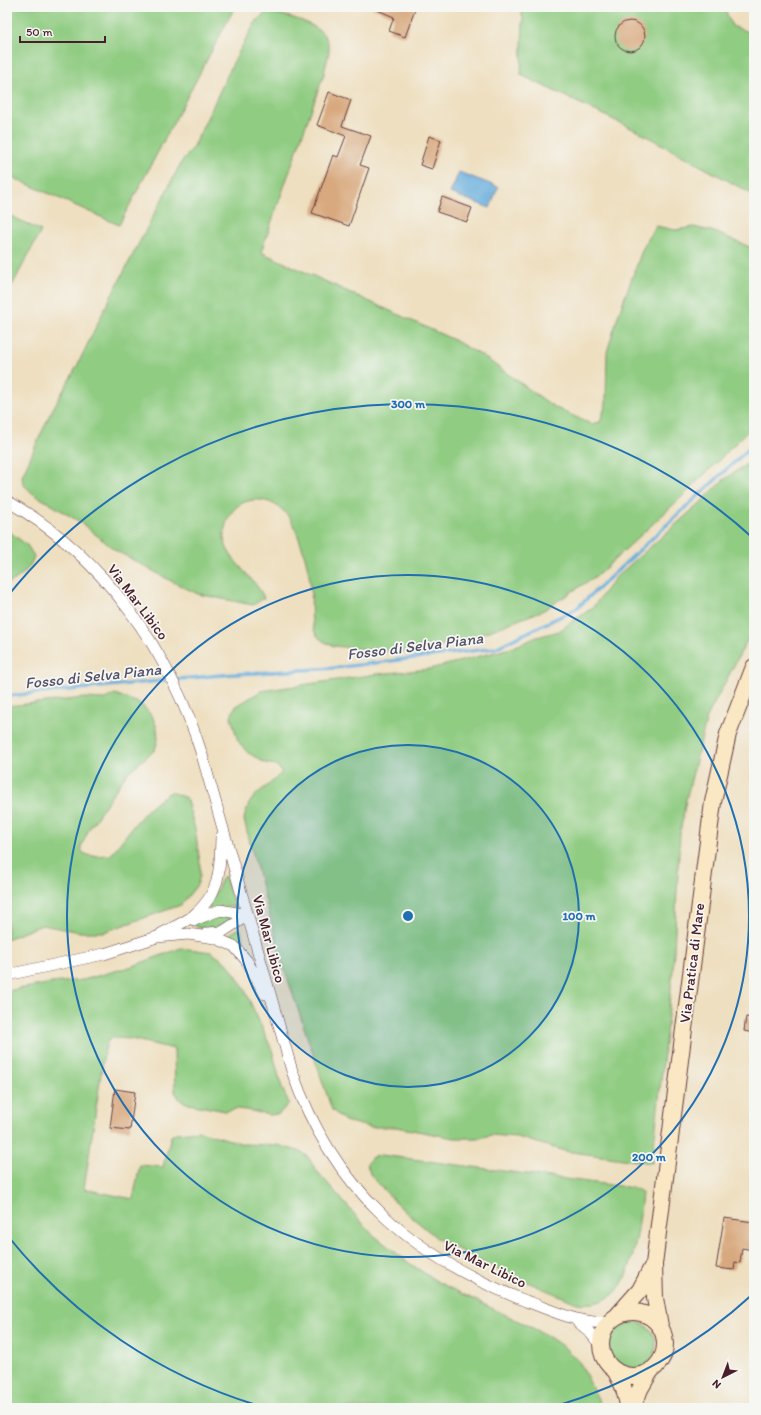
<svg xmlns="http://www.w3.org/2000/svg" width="761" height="1415" font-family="Itim,sans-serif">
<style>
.green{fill:#90cc82;stroke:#6d7656}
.water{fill:#65acdb;stroke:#586683}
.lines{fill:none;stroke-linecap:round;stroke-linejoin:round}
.stream{stroke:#65acdb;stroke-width:3.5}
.building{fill:#d8a97e}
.street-casing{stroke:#633c41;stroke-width:12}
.secondary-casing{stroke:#633c41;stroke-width:18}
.street{stroke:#fff;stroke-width:11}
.secondary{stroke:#fae7c3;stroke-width:16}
.ring{fill:none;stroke:#1f6fb2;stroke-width:2}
.labels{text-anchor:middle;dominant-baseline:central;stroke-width:3.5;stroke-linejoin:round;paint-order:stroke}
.street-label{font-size:15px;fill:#4a1f2b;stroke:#f6f6f2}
.water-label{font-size:16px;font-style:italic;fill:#535069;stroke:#f6f6f2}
.centre{fill:#1f6fb2;stroke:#f6f6f2;stroke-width:2}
.ring-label{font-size:12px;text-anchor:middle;font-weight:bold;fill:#1f6fb2;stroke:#f6f6f2;stroke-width:3.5;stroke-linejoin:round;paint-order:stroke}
</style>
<rect width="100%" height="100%" fill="#f6f6f2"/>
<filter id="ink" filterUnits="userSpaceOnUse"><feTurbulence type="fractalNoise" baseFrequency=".025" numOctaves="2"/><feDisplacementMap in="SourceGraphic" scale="8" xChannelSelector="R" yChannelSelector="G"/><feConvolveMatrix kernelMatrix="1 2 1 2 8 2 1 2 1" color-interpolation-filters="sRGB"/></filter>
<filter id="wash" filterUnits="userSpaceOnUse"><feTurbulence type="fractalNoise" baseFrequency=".012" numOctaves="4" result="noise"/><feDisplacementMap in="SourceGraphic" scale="16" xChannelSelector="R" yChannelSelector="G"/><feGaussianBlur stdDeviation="0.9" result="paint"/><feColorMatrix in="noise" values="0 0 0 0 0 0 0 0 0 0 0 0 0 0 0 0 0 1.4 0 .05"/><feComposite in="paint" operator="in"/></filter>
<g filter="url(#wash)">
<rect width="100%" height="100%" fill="#eedfc0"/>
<path class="green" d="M7,7H235L119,225L7,175Z
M519,7H724L732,26L754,34V195L639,132L521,75L523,18Z
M268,11C290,18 331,23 329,52C328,59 325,67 324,74L261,252L454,340L484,357L554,407L591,424L600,422L606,404L607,352L619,313L643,248L656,226L675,230L694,227L715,232L754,249V425L686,493L599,574L544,610L474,637L442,645L420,647L398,653L334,646C326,643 317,639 314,630C310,618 312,602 311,590C309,568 303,547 294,526C278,490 227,489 224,536C223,557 257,579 264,598L253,605L198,594L171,581L115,550L80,522L32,493L23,484L22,476L50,414L77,366L105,308L182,161L193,148L234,61L256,21Z
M7,214L41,231L7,295Z
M754,459V627L707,717L686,800L680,833L673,970L652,1163L565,1151L517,1137L491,1135L479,1138H454L396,1127H369L345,1121L332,1110L282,962L244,820C248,792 265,792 282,772L276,765L265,763L247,752L238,741L231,717L235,707L261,691L377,674L430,669L511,648L537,637L559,631L593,607L616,577L699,504L722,481Z
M7,530L27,545L34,556C30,570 21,576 8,584H7Z
M115,694L141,704L152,716L157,728L158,739L155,750L127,773L89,829L81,847L83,853L91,856L111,855C129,832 145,806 171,792L186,798L195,829L200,863V876L197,885L181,905L104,932H80L42,925L7,939V706L85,698L105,699Z
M225,876L234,907L209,909L208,907L223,877Z
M227,915L236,918C224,925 205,934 192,924L217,916Z
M240,928L245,947L243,949L227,935Z
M181,948L211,952L228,964L236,975L244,988L272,1050L282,1088L289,1103L279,1114L269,1115L247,1110L236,1109L225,1111L189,1104L180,1100L175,1092L174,1049L131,1039L112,1038L107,1042L104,1054L84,1189L133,1199L140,1165L163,1167L171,1136L176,1133L199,1131L244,1144L277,1145L302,1152L308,1157L316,1170L371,1233L409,1263L438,1282L543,1333L564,1347L580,1363L598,1399L600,1408H7V991L52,983L83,980L133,966Z
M381,1155L634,1188L642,1192C640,1218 635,1267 619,1288C610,1301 592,1305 577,1303L494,1268L438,1239L402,1209L384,1190L370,1174L367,1164L371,1158Z
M608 1345a24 24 0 1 1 48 0a24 24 0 1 1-48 0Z"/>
<path class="water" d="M459,172L498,187L490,208L450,193Z"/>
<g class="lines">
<path class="stream" d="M7,696L221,675L334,668L495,648L576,609L754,444"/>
</g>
<g id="blocks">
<path class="building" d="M370,7H416L405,37L389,31L394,17Z
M615 36a15 15 0 1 1 30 0a15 15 0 1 1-30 0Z
M329,92L351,100L342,126L371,136L360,165L369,168L349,226L312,213L333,155L338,157L346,136L317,125Z
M429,136L441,140L432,169L420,165Z
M442,197L472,208L467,222L437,212Z
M746,1017L754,1018V1033L744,1031Z
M115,1089L135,1092L130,1130L110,1128Z
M724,1218L754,1222L753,1250L742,1248L740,1263L735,1262L734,1270L716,1268Z"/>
</g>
</g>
<g filter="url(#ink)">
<use href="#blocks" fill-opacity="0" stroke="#633c41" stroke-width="1"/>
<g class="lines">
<defs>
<path id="street" d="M7,501C103,555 170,651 202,755L292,1071C332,1189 413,1257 526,1301C554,1311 580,1325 611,1322
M194,920L220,910L248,915
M207,933L222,932L248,915
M161,934C171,928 184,923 193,916C221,893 220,869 221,837
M7,975L104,954L157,937L188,934L215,938L234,946L247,961L265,994
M577,1321L589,1331L602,1347"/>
<path id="secondary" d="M601 1344a32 32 0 1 1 64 0a32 32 0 1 1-64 0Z
M616,1317L640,1290L652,1267
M660,1326L655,1298L654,1264L713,802L728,734L754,667
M615,1370L623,1386L629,1408
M633,1408L640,1389L651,1370"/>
</defs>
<use href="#street" class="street-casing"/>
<use href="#secondary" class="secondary-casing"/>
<use href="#street" class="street"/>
<use href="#secondary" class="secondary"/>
</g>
</g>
<circle cx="408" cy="916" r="171" fill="#1f6fb2" fill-opacity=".12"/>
<g class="ring">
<circle cx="408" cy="916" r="171"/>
<circle cx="408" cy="916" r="341"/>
<path d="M754 1293A512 512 0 0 1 553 1407M263 1407A512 512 0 0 1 7 1235M7 597A512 512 0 0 1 754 539"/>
</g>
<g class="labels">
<g class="street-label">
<text transform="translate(138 602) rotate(53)">Via Mar Libico</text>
<text transform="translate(269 939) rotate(75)">Via Mar Libico</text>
<text transform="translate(692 963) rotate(-83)">Via Pratica di Mare</text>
<text transform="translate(485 1264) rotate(26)">Via Mar Libico</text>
</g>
<g class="water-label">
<text transform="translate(415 646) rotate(-7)">Fosso di Selva Piana</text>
<text transform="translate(93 676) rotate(-6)">Fosso di Selva Piana</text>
</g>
</g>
<circle cx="408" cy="916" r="6" class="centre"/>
<g class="ring-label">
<text x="408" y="408">300 m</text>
<text x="579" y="920">100 m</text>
<text x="649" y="1161">200 m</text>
</g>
<rect width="761" height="1415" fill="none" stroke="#f6f6f2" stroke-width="24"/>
<g transform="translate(723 1377) rotate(222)" stroke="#f6f6f2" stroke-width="3" paint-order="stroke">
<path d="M0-3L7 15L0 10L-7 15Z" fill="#4a1f2b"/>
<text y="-6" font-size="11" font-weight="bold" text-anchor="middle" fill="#4a1f2b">N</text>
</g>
<path d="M20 36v6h85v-6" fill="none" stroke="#4a1f2b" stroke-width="2"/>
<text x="26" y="36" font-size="12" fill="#4a1f2b" stroke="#f6f6f2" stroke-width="3" paint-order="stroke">50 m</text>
</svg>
